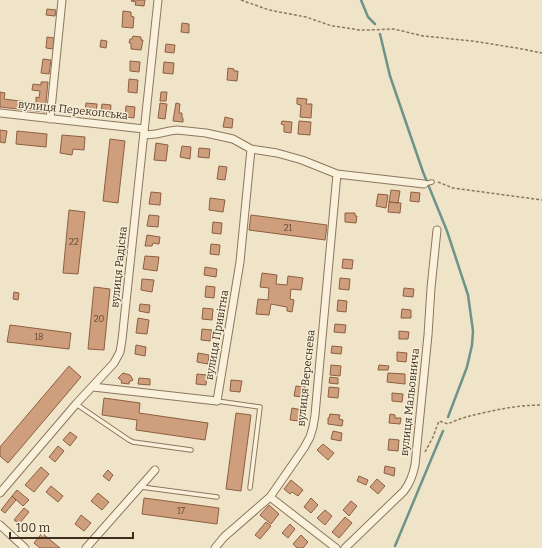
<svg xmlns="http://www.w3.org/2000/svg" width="542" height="548" font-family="Bitter,serif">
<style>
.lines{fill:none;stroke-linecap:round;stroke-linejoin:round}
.stream{stroke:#6f938a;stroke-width:2.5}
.building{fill:#cf9f7d;stroke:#8d5f41}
.service-casing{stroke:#8d765c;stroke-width:5.5}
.minor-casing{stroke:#8d765c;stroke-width:9}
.path{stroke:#8d765c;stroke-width:1.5;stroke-dasharray:3 2;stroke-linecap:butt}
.service{stroke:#faf1dc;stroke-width:3.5}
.minor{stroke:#faf1dc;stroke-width:7}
.labels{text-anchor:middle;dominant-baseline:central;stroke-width:3;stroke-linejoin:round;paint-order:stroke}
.number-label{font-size:9px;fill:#624a37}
.street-label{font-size:11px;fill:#3d2e20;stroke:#f7eed8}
</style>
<rect width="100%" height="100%" fill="#f0e4c8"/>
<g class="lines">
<path class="stream" d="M361,0L368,17L375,24
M380,34L390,76L423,172L447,231L468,295L473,331L472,345L467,367L448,417
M395,546L443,431"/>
</g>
<path class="building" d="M132,0H145L144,6L135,5L136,2L131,1Z
M47,9L56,10L55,16L46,15Z
M123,11L131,12V16L134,17L133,28L122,27Z
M182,23L189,24V33L181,32Z
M133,36L141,37V40H143L141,50L131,49V43H129L130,39H132Z
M47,37L54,38L53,49L46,48Z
M101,40L107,41L106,48L100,47Z
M166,44L175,45L174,53L165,52Z
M43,59L51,60L49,74L41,73Z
M130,61L140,62L139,72L130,71Z
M164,62L174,63L173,74L163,73Z
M228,68L234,69V71H238L237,81L227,80Z
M129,79L138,80L137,93L128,92Z
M41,82H48L45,112L0,107V92L5,93L4,99L36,103V97L39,98L40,91L32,90L33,84L41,85Z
M161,92H167L166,101H160Z
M297,98L307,99L306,104H312L311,118L300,117L301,105L297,104Z
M86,103L97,104L96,114L85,113Z
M160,103L167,104L165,119L158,118Z
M176,103L180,104L179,113H182V118H183V122L173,121Z
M102,104L111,105L110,116L101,115Z
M126,106L135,107L134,118L125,117Z
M225,117L233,119L232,128L223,127Z
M282,121L292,122L291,133L284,132V125L281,124Z
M299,121L311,122L310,135L298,134Z
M0,130L7,131L5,143L0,142Z
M17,131L47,134L46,147L16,144Z
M62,135L85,137L84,150L73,149L72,155L60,153Z
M110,139L125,141L118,203L103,201Z
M156,143L168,145L166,161L154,160Z
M182,146L191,147L190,159L180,157Z
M199,148L210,149L209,158L198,157Z
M219,166L227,167L225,180L217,179Z
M391,190L400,191L398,203L389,202Z
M151,192L161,193L160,205L149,204Z
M411,192L420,193L419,202L410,201Z
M378,194L388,195L386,208L376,206Z
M210,198L225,200L223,212L209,210Z
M389,202L401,203L400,213L388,212Z
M69,210L85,212L78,274L63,273Z
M345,213H355V216H357L356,223L345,222Z
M149,215L159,216L158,227L147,226Z
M251,215L327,225L325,240L249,230Z
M213,222L222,223L221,234L212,233Z
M147,235L160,237L159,244L153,243L152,246H145Z
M211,244L220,245L219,255L210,254Z
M145,256L159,257L157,271L143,269Z
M343,259L353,260L352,269L342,268Z
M205,267L217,269L216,277L204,275Z
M262,273L277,275L276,284L287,285L288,276L303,278L301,290L291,289L290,299L294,300L292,312L287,311V307L271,304L269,315L256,314L258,299L268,300L269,288L260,287Z
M340,278L350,279L349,290L339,289Z
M142,279L154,280L152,292L141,290Z
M206,286L215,287L214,298L205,297Z
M94,287L110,289L104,350L88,349Z
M404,288L414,289L413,297L403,296Z
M14,292L19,293L18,300L13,299Z
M338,300L347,301L346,312L337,311Z
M140,304L150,305L149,313L139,311Z
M203,308L213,309L212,320L202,319Z
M402,309L411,310V318H401Z
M138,318L149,320L147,334L136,333Z
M335,324L346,325L345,333L334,332Z
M10,325L71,333L69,349L7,342Z
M202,329L212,330L210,341L201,340Z
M399,331L409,332L408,339H399Z
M136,345L146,347L145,356L135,354Z
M332,346L342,347L341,354L331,353Z
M397,352L407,353L406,362L397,361Z
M198,353L209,355L208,364L197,362Z
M331,365L341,366L340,376L330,375Z
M379,365L389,366L388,370H378Z
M69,366L81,377L8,463L0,456V447Z
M123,373L130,375L133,380L129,382V384L121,383L122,381L118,378Z
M388,373L405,374V384L387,382Z
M197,374L207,375L206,385L196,384Z
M330,377L338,378V384L329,383Z
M139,378L150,379V385L138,384Z
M231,380L242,381L240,392L230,391Z
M296,386L305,387L303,397L294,396Z
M329,387L339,388L338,398L328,397Z
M392,393L403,394L402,402L392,401Z
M104,398L140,403L139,413L208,423L205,440L136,430L137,420L102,415Z
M292,408L302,410L300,421L290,420Z
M236,413L251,415L241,491L226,489Z
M330,414L340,415L339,419L343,420L342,426L328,424V418H329Z
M390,414L395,415V418H401L400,424L389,423Z
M333,431L342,433L341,441L331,439Z
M70,432L77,437L70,446L63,440Z
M389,439L399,440L398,451L388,450Z
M323,444L334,453L328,460L317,450Z
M58,446L64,451L55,462L49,457Z
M385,466L395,468L394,476L384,473Z
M41,467L49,474L34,492L25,485Z
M108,470L113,475L109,481L103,476Z
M359,476L368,480L366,485L357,481Z
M377,479L385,486L378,494L370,487Z
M291,480L303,490L298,496L292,492L290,494L284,489Z
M51,486L63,496L58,502L46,492Z
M17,490L29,500L23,506L12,496Z
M98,493L109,502L102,510L91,501Z
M12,496L16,500L5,513L1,510Z
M144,498L219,508L217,524L142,514Z
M311,498L318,505L311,513L304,507Z
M351,501L357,506L349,516L343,510Z
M269,505L279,514L271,524L260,515Z
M24,508L29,512L19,524L14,520Z
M325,510L332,516L325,525L317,518Z
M81,515L91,523L84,531L75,524Z
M345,517L352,523L339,538L332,532Z
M266,522L271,526L260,539L255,535Z
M290,524L295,529L288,538L282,533Z
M42,533L60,548H40L34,543Z
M301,535L308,542L303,548H297L293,544Z"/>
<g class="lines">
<defs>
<path id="service" d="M424,184L432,182
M217,401L260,407L250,488
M76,404L129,440L133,442L191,450
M141,487L217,497"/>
<path id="minor" d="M0,113L144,129
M50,119L62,0
M144,135L156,134L170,131L177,130L206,133L233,139L251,149L277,153L302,160L337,174L424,184
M93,387L217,401L240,262L251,149
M0,493L76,404L114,363L120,352L122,340L158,0
M270,497L336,548
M0,525L25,548
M86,548L155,470
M215,548L224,537L270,497L304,448L310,437L313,427L315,415L337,174
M345,548L404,491C410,483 413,475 415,465L428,335L431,288L437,230"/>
</defs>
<use href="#service" class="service-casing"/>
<use href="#minor" class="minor-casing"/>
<path class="path" d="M241,0L269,10L306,17L332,26L341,27L359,30H368L394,29L423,36L472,41L517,48L542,53
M438,182L453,188L542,200
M425,452L433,437L437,426L439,421L448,424C460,418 473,415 487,412C505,408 523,405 542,405"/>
<use href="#service" class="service"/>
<use href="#minor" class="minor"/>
</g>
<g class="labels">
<g class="number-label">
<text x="288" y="228">21</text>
<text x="74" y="242">22</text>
<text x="99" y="319">20</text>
<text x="39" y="337">18</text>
<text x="181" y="511">17</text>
</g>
<g class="street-label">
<text transform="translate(73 110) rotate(6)">вулиця Перекопська</text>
<text transform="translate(119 267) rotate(-84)">вулиця Радісна</text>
<text transform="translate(217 335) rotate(-80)">вулиця Привітна</text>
<text transform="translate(306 378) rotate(-84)">вулиця Вереснева</text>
<text transform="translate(410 402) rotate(-84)">вулиця Мальовнича</text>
</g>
</g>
<path d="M10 532v6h123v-6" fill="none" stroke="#3d2e20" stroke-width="2"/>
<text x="16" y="532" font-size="12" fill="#3d2e20" stroke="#f7eed8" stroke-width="3" paint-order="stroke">100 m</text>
</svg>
